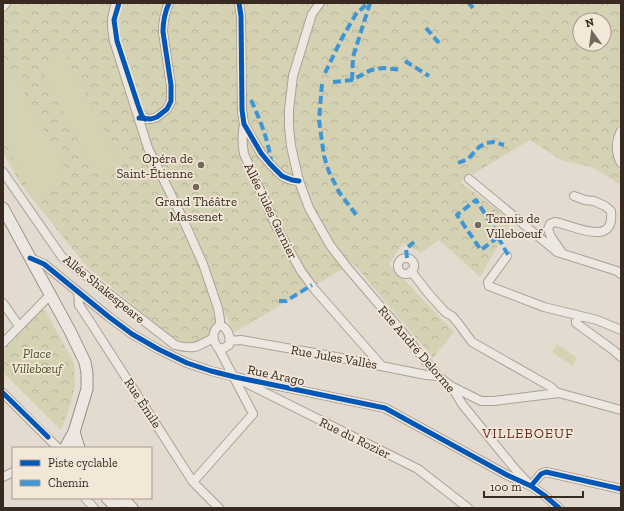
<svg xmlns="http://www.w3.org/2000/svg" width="624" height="511" font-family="'Zilla Slab',serif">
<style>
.park{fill:url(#park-crowns);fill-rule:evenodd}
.pitch{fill:#d5d1b3}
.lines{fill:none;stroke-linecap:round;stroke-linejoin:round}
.minor-casing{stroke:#a9a198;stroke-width:10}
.secondary-casing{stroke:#989088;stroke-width:13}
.minor{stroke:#ece8e1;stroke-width:8}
.secondary{stroke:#ece8e1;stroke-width:11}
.quiet{stroke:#3e96d5;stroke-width:4;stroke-dasharray:8 4;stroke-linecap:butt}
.cycleway-casing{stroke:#f3e7d7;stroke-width:8}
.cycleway{stroke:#0057b8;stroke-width:5}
.poi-dot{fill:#74675e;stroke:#f3e7d7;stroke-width:1.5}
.labels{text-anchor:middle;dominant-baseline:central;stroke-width:3.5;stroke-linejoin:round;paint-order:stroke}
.poi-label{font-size:13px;fill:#382921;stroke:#f3e7d7;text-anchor:end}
.street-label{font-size:13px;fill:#382921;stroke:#f3e7d7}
.park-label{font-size:13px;font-style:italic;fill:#4e5229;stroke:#f3e7d7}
.neighbourhood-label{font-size:14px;letter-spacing:1px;fill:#612823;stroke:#f3e7d7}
</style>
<defs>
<pattern id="park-crowns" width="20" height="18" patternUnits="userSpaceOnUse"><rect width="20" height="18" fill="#d5d1b3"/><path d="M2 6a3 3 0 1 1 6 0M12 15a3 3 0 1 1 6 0" fill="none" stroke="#b8b39a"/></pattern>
</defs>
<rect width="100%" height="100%" fill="#e3dbd0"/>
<path class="park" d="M5,3H621V122L611,139L619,170L621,172V185L592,167L563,161L530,140L460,182L512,221L480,277L439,240L421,253L403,243L389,264L454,332L433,358L353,263L233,333L227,317L217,320L214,329L201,341L196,343H183L173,338L87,267L20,183L3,153V7ZM580,20H604V44H580Z
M42,310H45L74,363L75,383L71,403L62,428L60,429L3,372V351Z"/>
<path class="pitch" d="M65,55L119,158L114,169L103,174L93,170L41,67Z
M3,63L12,69L64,168L62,183L37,205L3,138Z
M475,206L495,235L481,245L461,216Z
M557,344L577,358L572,366L552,352Z"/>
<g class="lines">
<defs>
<path id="minor" d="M116,3C111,18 111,25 114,41L148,148L182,217L203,264L218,308L220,320V325
M239,3L241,16L242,110L244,124L261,153L270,164L282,176L292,180L299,181
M320,3L312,14L293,76L289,110V127L291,146L299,181L309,208L330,245L346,266L399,328L438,376L452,387L462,404L515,469L528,483
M3,7L6,3
M139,118L151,119L157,117L167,109L171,101V85L163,32C163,21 165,12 169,3
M244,124C242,134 242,143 244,154L276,226L301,271L315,290L381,365
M621,131C616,140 615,153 621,163
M3,172L62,257L175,345C194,350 197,347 213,338
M469,179L557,252L617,271L621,274
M563,254L551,237L548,229L550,224L555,222C575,226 615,248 611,211L605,206L594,201L585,200L574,196
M507,256L488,282L489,286L544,307L597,320L621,330
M30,258L44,264L109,317L132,334L158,349L187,363L211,371L235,377L385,408L507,475L531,486L544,495L559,508
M398 266a8 8 0 1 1 16 0a8 8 0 1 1-16 0Z
M411,271L428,293L445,312L452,316L458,323L472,342L551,387L557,393
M78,292L79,305L91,323L193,482L219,508
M3,303L19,326
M576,315V323L613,350L621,357
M220,325C228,328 231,337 229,345L224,348L219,349C212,341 211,331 220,325Z
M230,341L241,340L326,355L426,375L438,376
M3,343L50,295
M244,382L418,469L468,508
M453,387L481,401H494L559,393L621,410
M3,393L58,448
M3,477L13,472
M193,482L253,414L219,349
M531,486L541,474L546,472L621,489
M85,498L94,508"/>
<path id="secondary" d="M3,208L70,331L85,362L87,373V389L74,432L65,448
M74,432L79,448
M107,498L117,508
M122,498L132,508"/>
</defs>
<use href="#minor" class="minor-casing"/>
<use href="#secondary" class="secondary-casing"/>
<use href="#minor" class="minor"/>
<use href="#secondary" class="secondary"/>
<path class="quiet" d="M469,3L473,8
M426,28L439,43
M405,61L429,76
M325,73L342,38L356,14L368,3
M352,80L353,57L370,3
M333,82L352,80L371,70L383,68L402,70
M322,84L319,120L324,156L329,172L339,192L357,216
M251,100C260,120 269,141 271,163
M458,163L468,159L479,147L486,143L494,142L504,145
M498,237L481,250L457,215L476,200L498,234V237L508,255
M407,258L406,249L414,242
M279,301H286L312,285"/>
<defs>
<path id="cycleway" d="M119,3L114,20L117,41L138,105L142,116L145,119
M239,3L241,16L242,110L244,124L261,153L270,164L282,176L292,180L299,181
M139,118L151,119L157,117L167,109L171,101V85L163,32C163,21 165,12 169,3
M30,258L44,264L109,317L132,334L158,349L187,363L211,371L235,377L385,408L507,475L531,486L544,495L559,508
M3,393L48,437
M531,486L541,474L546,472L621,489"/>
</defs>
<use href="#cycleway" class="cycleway-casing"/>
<use href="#cycleway" class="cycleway"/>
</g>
<g class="poi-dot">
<circle cx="201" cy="165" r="4"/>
<circle cx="196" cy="187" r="4"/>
<circle cx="478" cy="225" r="4"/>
</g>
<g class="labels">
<g class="poi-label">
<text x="193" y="158">Opéra de<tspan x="193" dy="15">Saint-Étienne</tspan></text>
<text x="196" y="201" text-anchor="middle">Grand Théâtre<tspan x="196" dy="15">Massenet</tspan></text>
<text x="486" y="218" text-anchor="start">Tennis de<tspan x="486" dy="15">Villeboeuf</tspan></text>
</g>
<g class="street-label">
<text transform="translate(271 211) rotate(64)">Allée Jules Garnier</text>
<text transform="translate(104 289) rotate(39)">Allée Shakespeare</text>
<text transform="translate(417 349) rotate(49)">Rue André Delorme</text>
<text transform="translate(334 357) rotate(10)">Rue Jules Vallès</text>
<text transform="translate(276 375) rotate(12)">Rue Arago</text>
<text transform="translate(143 403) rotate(57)">Rue Émile</text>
<text transform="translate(355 438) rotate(26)">Rue du Rozier</text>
</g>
<g class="park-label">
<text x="37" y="353">Place<tspan x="37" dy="15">Villebœuf</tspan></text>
</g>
<g class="neighbourhood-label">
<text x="528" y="433">VILLEBOEUF</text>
</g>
</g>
<rect width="624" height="511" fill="none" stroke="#382921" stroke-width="8"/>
<rect x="12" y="447" width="140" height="52" fill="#f3e7d7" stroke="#a89b8e"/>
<rect x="20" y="460" width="20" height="6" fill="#0057b8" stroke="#a89b8e"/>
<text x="48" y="467" font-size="12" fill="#382921">Piste cyclable</text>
<rect x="20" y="480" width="20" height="6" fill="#3e96d5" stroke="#a89b8e"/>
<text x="48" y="487" font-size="12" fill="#382921">Chemin</text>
<g transform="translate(592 32) rotate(346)"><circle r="19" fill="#f3e7d7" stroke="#a89b8e"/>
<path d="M0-3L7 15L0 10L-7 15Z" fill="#74675e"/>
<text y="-6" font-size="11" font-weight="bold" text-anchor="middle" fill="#382921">N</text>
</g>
<path d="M484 491v6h99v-6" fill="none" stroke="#382921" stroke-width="2"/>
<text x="490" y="491" font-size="12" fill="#382921" stroke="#f3e7d7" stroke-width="3" paint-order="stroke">100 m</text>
</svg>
